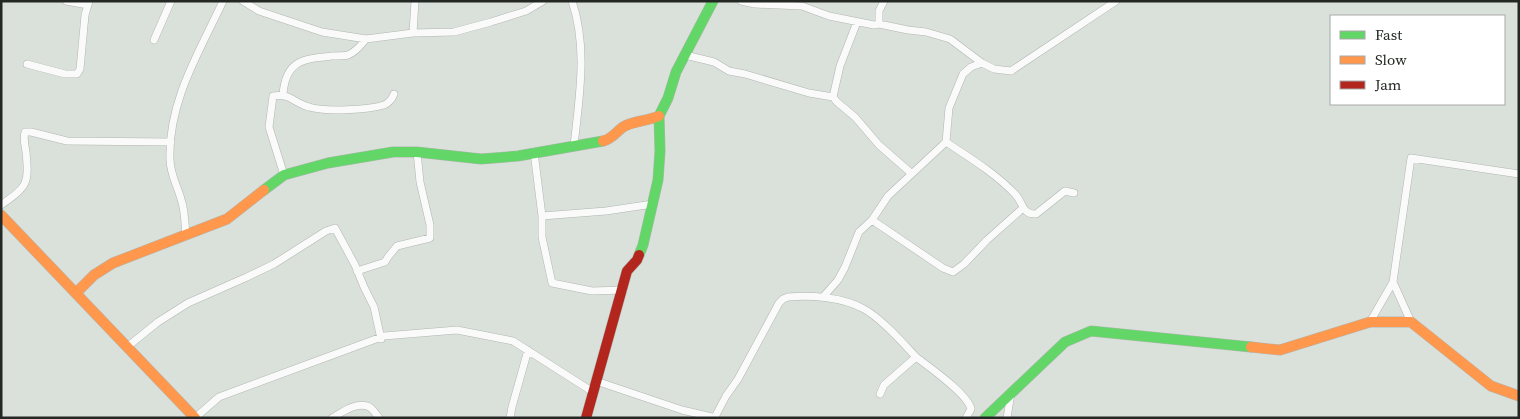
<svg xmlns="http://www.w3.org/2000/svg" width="1520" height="419" font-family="'Source Serif 4',serif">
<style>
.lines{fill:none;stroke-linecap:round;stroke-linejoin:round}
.street-casing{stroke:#b1b6b1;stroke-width:8}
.fast-casing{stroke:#b1b6b1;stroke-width:11}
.slow-casing{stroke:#b1b6b1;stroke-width:11}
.jam-casing{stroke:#b1b6b1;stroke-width:11}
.street{stroke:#f9faf9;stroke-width:7}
.fast{stroke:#63d668;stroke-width:10}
.slow{stroke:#ff974d;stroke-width:10}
.jam{stroke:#b3261e;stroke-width:10}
</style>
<rect width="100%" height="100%" fill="#dae0da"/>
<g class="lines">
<defs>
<path id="street" d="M66,1L88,5
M243,1L259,11L322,32L366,39L413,33L454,32L491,22L526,11L543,1
M572,1C588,48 579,98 574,146
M741,1L755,4L802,6L829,16L874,25L879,24L908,30L926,32L950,39L982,63L994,69L1011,71L1116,1
M857,22L840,66L833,97L837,102L855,117L879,145L911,173
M879,24V11L884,1
M413,33L415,1
M154,40L171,1
M685,55L714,62L729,71L745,74L809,93L833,97
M27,64L65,74H77L80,69L85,15L89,1
M283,94C286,60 303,59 332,56C337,56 344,56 348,55C356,52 361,45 366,39
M946,142C970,158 995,173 1015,194C1023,202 1022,215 1036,214L1065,191L1074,193
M534,152L542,216V237L552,283L592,291L623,290
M284,175L269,127L273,96C290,93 294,103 309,107C325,112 368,110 384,105C389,103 392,99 394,94
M1,205C28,186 29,184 26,152C25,145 23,138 25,132H31L67,141L171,142
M542,216L606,211L653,204
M872,220L943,268L953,272L964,264L987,240L1023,208
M186,236C185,224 185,211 181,199C177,185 170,174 170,159C168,101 200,51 223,1
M357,271L385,262L388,257L397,246L430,238V225L420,182L417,152
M1393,282L1411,322
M823,297L838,280L845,267L859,232L872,220L888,196L946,142L949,108L963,74L971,67L982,63
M1370,322L1393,282L1411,158L1519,174
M127,347L158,322L188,303L247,277L274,264L326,231L335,228L355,265L364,287L374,307L381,339
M916,357C929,367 968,394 971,409L966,418
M596,381L682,410L716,418
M715,417L726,396L738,379L779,303L783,299L788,297C811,295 843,297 864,309C881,318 903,343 916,357L884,385L880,394
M195,418L219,397L384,336L457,330L513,341L593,392
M332,418C341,413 356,402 367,406C372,407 376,414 379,418
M510,418L512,407L528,350
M1007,418L1011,393"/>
<path id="fast" d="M264,190L284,175L328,163L393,152H417L481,159L518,156L603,141
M639,255L643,245L658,180L660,151L659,116L668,98L676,72L713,1
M985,418L1065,342L1091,331L1251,347"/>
<path id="slow" d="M603,141C612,139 616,132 623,127C633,121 648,121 659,116
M1,215L195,418
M76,293L94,275L113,263L227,219L264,190
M1251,347L1280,350L1370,322H1411L1491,386L1519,396"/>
<path id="jam" d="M586,418L627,271L637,260L639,255"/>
</defs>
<use href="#street" class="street-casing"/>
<use href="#fast" class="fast-casing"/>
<use href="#slow" class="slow-casing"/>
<use href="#jam" class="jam-casing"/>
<use href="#street" class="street"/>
<use href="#fast" class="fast"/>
<use href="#slow" class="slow"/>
<use href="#jam" class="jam"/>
</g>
<rect width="1520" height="419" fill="none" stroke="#242824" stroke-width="5"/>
<rect x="1330" y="15" width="175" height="90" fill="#ffffff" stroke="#a7a9a7"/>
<rect x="1340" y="31" width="25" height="8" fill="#63d668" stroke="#a7a9a7"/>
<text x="1375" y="40" font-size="15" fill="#242824">Fast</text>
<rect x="1340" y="56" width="25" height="8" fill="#ff974d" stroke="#a7a9a7"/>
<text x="1375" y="65" font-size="15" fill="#242824">Slow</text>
<rect x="1340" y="81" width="25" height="8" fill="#b3261e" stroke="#a7a9a7"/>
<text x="1375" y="90" font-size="15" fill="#242824">Jam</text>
</svg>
